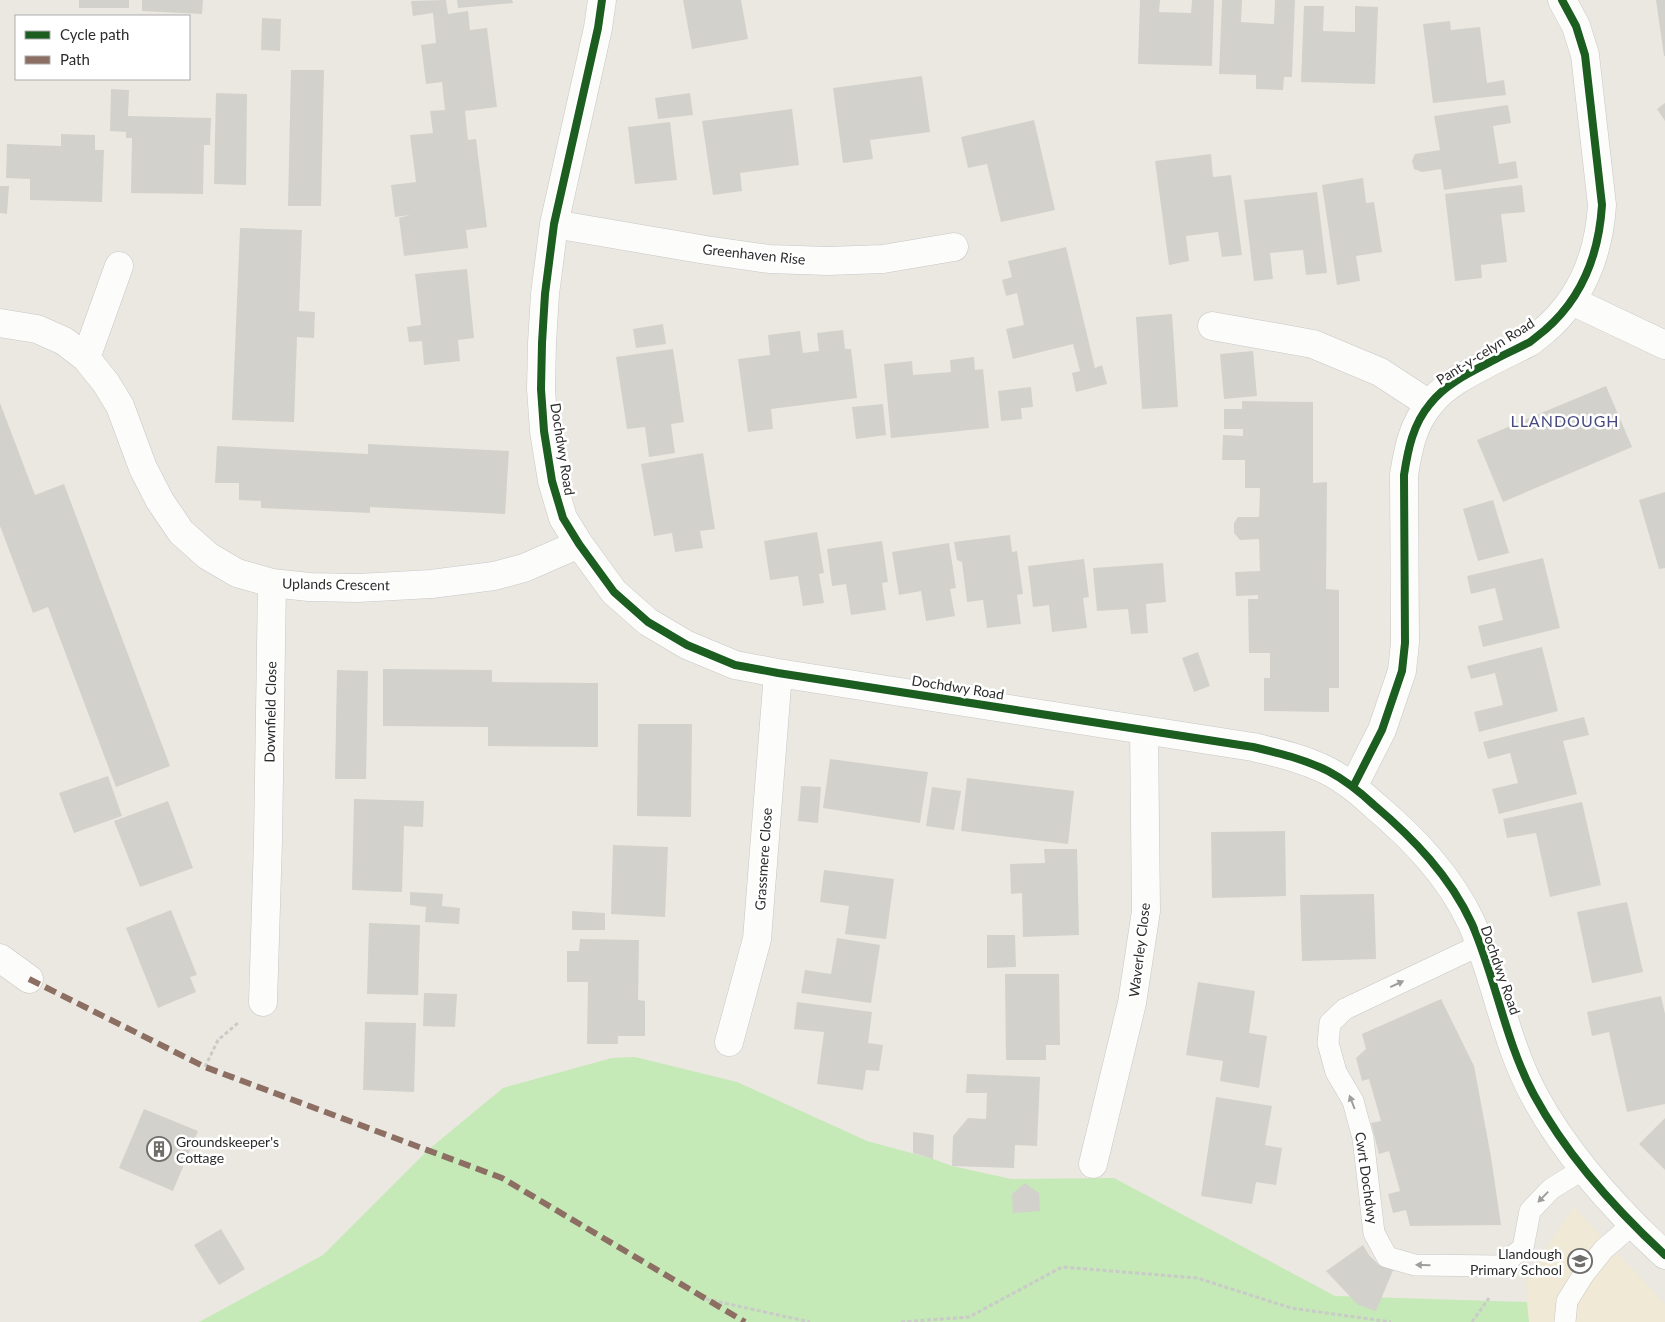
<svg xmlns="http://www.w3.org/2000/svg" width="1665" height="1322" font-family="Lato,sans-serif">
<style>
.education{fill:#efe9d5}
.green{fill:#c5e9b7}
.building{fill:#d3d1cc}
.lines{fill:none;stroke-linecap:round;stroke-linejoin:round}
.lane-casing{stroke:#c8c7c7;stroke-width:22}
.street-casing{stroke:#c8c7c7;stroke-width:29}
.path{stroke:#cacac9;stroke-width:3;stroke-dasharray:4 2.5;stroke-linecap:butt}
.lane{stroke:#fcfcfa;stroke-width:21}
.street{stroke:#fcfcfa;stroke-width:28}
.quiet{stroke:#8d6e63;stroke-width:6;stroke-dasharray:12 6;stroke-linecap:butt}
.cycleway-casing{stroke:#fff;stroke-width:11}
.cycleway{stroke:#1b5e20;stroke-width:8}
.oneway{fill:#9e9e9d}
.labels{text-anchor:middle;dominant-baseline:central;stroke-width:5;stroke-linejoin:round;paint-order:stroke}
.street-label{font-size:14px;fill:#2c2c2c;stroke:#fff}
.poi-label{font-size:14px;fill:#2c2c2c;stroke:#fff;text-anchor:start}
.quarter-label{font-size:16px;letter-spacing:1px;fill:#474a81;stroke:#fff}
</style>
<rect width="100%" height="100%" fill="#ebe8e1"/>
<path class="education" d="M1574,1207L1665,1304V1322H1528L1526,1278Z"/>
<path class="green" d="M635,1057L737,1082L867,1141L933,1159L952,1166L1011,1179L1114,1178L1335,1296L1527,1302L1529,1322H199L323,1255L428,1150L503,1088L612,1058Z"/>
<path class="building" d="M79,0H129V8H79Z
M142,0H203L202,14L142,11Z
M446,0L448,14L468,11L470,30L487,28L497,107L465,111L468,140L476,139L487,227L466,230L468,248L404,256L399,218L410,215L395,217L391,185L416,182L410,135L433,133L430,111L445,110L442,82L426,84L421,45L436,43L433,13L413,16L411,1Z
M457,0H512L513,3L458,8Z
M683,0H741L748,39L692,49Z
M1140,0H1160L1159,12L1191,13L1192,0H1214L1212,66L1138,64Z
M1222,0H1242L1241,22L1274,24L1275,0H1295L1292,77H1284L1283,90L1256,89V75L1219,74Z
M1656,0H1665V56H1664Z
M1304,6H1324L1323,31L1355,32V6L1378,7L1375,84L1301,82Z
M262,18L281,19L280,51L261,50Z
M1450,21L1451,30L1480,27L1487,83L1504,80L1506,95L1433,103L1423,24Z
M291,70H324L321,206H288Z
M922,76L930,132L870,140L873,159L843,163L833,88Z
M111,89L129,90L128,116L211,118L210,145H204L203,194L131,193L132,138H126V132L110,131Z
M216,93L247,94L246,185L214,184Z
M690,93L693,115L658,119L655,98Z
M1665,103V121L1657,109Z
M1508,105L1511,123L1493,126L1499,164L1516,161L1518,178L1444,190L1441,169L1422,172L1414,169L1412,161L1415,154L1440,150L1434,116Z
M792,109L799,165L740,173L742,191L713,195L702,121Z
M1034,120L1055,210L1001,222L987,164L968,168L961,137Z
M670,122L677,180L635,184L628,127Z
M61,134L95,135V150H104L102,202L30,200V179L6,178L7,144L61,146Z
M1211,154L1213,177L1231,175L1242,255L1222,257L1218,232L1186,236L1189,261L1169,265L1155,161Z
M1363,178L1366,203L1374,202L1382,252L1356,256L1360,281L1337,285L1322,185Z
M1522,185L1525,212L1501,214L1507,262L1481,265L1482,278L1455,281L1445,194Z
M0,186H9L7,214L0,213Z
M1317,192L1327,273L1306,275L1303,250L1270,253L1273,279L1254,281L1244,200Z
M240,228L302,230L299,311L315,312L314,338L297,337L294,422L232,420Z
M1066,247L1095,368L1102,365L1107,384L1076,392L1072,373L1080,371L1073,344L1013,359L1006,329L1024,325L1017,293L1006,296L1002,280L1012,277L1008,261Z
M467,269L474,338L458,340L460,361L424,365L422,341L409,342L407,327L421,325L415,274Z
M1172,314L1178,407L1142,409L1136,317Z
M663,324L666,344L636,348L633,329Z
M843,330L845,349H851L857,398L771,409L773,429L748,432L738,359L770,355L768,335L800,331L803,353L819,351L817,333Z
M673,349L684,422L671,424L675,453L649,457L645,427L627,429L616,357Z
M1253,351L1257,396L1224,399L1220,354Z
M974,357L975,370L983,369L989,428L891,438L884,364L912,361L913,375L951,372L950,360Z
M1606,386L1632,447L1503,502L1477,440Z
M1031,387L1033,407L1021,408L1022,419L1001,421L998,391Z
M1242,401L1313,402V483L1327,482L1326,589L1339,590V688H1329V712L1264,711V678H1270V653H1249L1248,599H1258V595L1236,596L1235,572L1260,571L1259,539L1240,540L1234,533V523L1238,517H1259L1260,488H1245V460H1222L1223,435L1243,436V429H1224V409H1242Z
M0,403L35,495L64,484L170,766L116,787L48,607L33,613L0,526Z
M883,404L886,435L856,439L852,407Z
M368,444L509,451L505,514L370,507V513L261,508V501L239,500V483H215L217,446L368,454Z
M703,453L715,529L700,531L703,548L675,552L672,533L654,536L641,464Z
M1665,492V568L1659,569L1639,500Z
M1493,500L1509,553L1478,561L1463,509Z
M817,532L824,573L819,574L824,603L803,606L798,576L770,580L764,541Z
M1010,535L1012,552L1017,551L1023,594L1017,595L1021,624L987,628L983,600L967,602L962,562L957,560L954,542Z
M882,541L888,582L882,583L886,610L851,615L846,584L832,586L827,549Z
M949,543L956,588L950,589L955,616L926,621L921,591L899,595L892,552Z
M1543,558L1560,628L1483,647L1478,626L1503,620L1495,588L1471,594L1467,576Z
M1084,559L1089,597L1083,598L1087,628L1052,632L1049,605L1033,607L1028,566Z
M1163,563L1166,602L1146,604L1148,633L1131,634L1128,609L1097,611L1093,568Z
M1542,647L1558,711L1479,732L1474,712L1503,705L1495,673L1471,679L1467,666Z
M1198,652L1210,686L1194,692L1182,658Z
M383,669L492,670V682L598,683V747L488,746V727L383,726Z
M337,670L368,671L366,779H335Z
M1584,717L1589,735L1563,741L1577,794L1499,814L1492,789L1518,783L1510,753L1488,759L1483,742Z
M638,724H692L691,817L637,816Z
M830,759L928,772L920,823L823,808Z
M108,776L122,816L74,833L59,793Z
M967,778L1074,791L1068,844L961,831Z
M801,786L821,787L818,823L798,821Z
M932,787L961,791L954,830L926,826Z
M354,799L424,801L423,827L404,826L402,892L352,890Z
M168,801L193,868L140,887L114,821Z
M1582,802L1601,885L1550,897L1536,833L1507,838L1503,819Z
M1285,831L1286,896L1212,898L1211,832Z
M613,845L668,847L665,917L611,914Z
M1044,849H1077L1079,935L1023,937L1022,893L1011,894L1010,864L1045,863Z
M824,870L894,879L886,939L845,934L849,906L820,902Z
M410,892L443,894L442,906L460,908L459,924L425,922L426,907L410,905Z
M1374,894L1376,959L1302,961L1300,895Z
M1627,902L1643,972L1592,983L1577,912Z
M171,910L197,975L190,977L196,992L158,1008L126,928Z
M572,911L605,913V930H572Z
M369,923L420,925L418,995L367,994Z
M987,935H1015L1016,967L987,968Z
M837,938L880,945L871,1003L801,993L805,970L831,974Z
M580,939L639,940L638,1000L645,1001V1036H618V1044H587L588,982H567V951H579Z
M1005,974H1059L1060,1045H1046V1060H1006Z
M1198,982L1255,991L1249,1033L1267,1036L1259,1088L1220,1081L1223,1061L1186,1055Z
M424,993L457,994L455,1027L423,1026Z
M1661,996L1665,1014V1104L1627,1112L1609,1032L1592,1036L1587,1012Z
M1441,999L1474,1066L1491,1157L1501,1225L1410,1226L1406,1210L1393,1213L1388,1194L1400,1191L1389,1151L1379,1154L1371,1123L1381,1121L1369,1079L1362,1081L1356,1058L1366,1049L1362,1034Z
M797,1002L872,1012L868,1043L883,1045L879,1071L866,1070L863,1090L817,1084L824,1032L794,1029Z
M365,1022L416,1023L414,1092L363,1090Z
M967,1074L1040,1077L1037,1146L1015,1145L1014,1168L952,1166L953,1136L968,1118L986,1119L987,1093H966Z
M1216,1097L1272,1106L1265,1145L1282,1148L1276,1185L1256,1182L1252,1204L1201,1196Z
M144,1109L198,1131L173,1191L119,1168Z
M1665,1118V1170L1639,1144Z
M913,1132L934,1135L933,1159L913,1153Z
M1025,1183L1039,1193L1040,1211L1013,1213L1012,1194Z
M221,1229L245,1269L219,1285L194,1245Z
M1363,1245L1369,1255L1379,1265L1394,1268L1376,1311L1358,1305L1326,1271Z"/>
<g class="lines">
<defs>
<path id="lane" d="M1480,945L1345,1009L1330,1023L1328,1043L1336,1072L1353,1101L1363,1138L1374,1233L1387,1257L1415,1265L1500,1266L1523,1248L1530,1211L1551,1189L1583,1169
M1565,1322L1567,1301L1584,1274L1604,1249L1632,1225"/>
<path id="street" d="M602,0L598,28L554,224L545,294L542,343L541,389L544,431L552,481L563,518L579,544L614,592L648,622L687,645L735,665L778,673L1253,747C1279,753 1304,759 1328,771C1345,780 1360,792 1374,805C1413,838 1450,876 1472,924C1496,979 1505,1041 1534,1095C1567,1156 1614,1208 1665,1255
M554,224L706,250L769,259L828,261L883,259L954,247
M1572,301L1665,345
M0,323L37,329L64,341L86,358L106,383L120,406L143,468L160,501L181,532L208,556L237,573L272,583L309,587L358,588L431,584L494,576L524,568L579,544
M1212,326L1313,344L1380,372L1429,404
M86,358L119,266
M1353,787L1382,730L1402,671L1405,643L1404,475C1408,449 1413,424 1430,404C1446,383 1473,371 1496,359C1507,353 1519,348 1530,342C1535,338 1540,334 1545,330C1582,298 1599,253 1602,205L1585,55L1576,26L1562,0
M0,958L29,979
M263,1002L268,841L272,583
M729,1042L757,939L778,673
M1093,1164L1132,1003L1146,911L1144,730"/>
</defs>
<use href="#lane" class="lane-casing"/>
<use href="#street" class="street-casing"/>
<path class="path" d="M205,1067L218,1040L238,1023
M706,1299L810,1322
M901,1322L969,1317L1062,1267L1197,1278L1291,1308L1391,1322
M1472,1322L1489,1298"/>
<use href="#lane" class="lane"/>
<use href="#street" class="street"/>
<path class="quiet" d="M29,979L205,1067L502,1178L745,1322"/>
<defs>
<path id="cycleway" d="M602,0L598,28L554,224L545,294L542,343L541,389L544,431L552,481L563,518L579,544L614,592L648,622L687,645L735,665L778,673L1253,747C1279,753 1304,759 1328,771C1345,780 1360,792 1374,805C1413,838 1450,876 1472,924C1496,979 1505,1041 1534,1095C1567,1156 1614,1208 1665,1255
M1353,787L1382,730L1402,671L1405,643L1404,475C1408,449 1413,424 1430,404C1446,383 1473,371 1496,359C1507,353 1519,348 1530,342C1535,338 1540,334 1545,330C1582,298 1599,253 1602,205L1585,55L1576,26L1562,0"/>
</defs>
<use href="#cycleway" class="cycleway-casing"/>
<use href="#cycleway" class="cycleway"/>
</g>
<defs><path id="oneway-solid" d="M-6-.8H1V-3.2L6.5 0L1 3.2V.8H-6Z" transform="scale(1.25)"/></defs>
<g class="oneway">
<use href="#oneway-solid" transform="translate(1397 984) rotate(-25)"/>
<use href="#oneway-solid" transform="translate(1352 1102) rotate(-111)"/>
<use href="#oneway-solid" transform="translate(1543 1197) rotate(134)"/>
<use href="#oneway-solid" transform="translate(1423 1265) rotate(-179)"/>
</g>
<defs>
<symbol id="building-ring" viewBox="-11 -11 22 22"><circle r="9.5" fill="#fff" stroke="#6f6e6b" stroke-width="1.5"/><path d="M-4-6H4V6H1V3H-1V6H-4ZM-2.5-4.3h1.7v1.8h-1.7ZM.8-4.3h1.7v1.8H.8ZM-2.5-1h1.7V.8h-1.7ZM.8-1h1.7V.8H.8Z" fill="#6f6e6b"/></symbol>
<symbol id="school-ring" viewBox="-11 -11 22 22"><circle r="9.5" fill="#fff" stroke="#6f6e6b" stroke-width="1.5"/><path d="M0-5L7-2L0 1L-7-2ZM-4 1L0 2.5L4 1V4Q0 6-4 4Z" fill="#6f6e6b"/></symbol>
</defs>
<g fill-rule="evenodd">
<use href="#building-ring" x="145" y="1135" width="28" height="28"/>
<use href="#school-ring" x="1566" y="1247" width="28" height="28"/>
</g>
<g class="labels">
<g class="street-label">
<text transform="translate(754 254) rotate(6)">Greenhaven Rise</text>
<text transform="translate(1485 351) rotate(-32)">Pant-y-celyn Road</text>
<text transform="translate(563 449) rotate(81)">Dochdwy Road</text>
<text transform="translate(336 584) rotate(1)">Uplands Crescent</text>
<text transform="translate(958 687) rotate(9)">Dochdwy Road</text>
<text transform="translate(270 712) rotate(-89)">Downfield Close</text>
<text transform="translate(763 859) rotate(-86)">Grassmere Close</text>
<text transform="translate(1139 950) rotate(-83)">Waverley Close</text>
<text transform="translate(1501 970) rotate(71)">Dochdwy Road</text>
<text transform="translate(1367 1178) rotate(82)">Cwrt Dochdwy</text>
</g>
<g class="poi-label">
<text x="176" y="1141">Groundskeeper's<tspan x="176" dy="16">Cottage</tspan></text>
<text x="1562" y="1253" text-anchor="end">Llandough<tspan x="1562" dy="16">Primary School</tspan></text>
</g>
<g class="quarter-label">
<text x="1565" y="420">LLANDOUGH</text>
</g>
</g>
<rect x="15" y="15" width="175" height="65" fill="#ffffff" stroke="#ababab"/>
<rect x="25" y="31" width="25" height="8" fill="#1b5e20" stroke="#ababab"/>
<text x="60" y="40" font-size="15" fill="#2c2c2c">Cycle path</text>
<rect x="25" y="56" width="25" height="8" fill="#8d6e63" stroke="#ababab"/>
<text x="60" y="65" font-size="15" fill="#2c2c2c">Path</text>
</svg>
